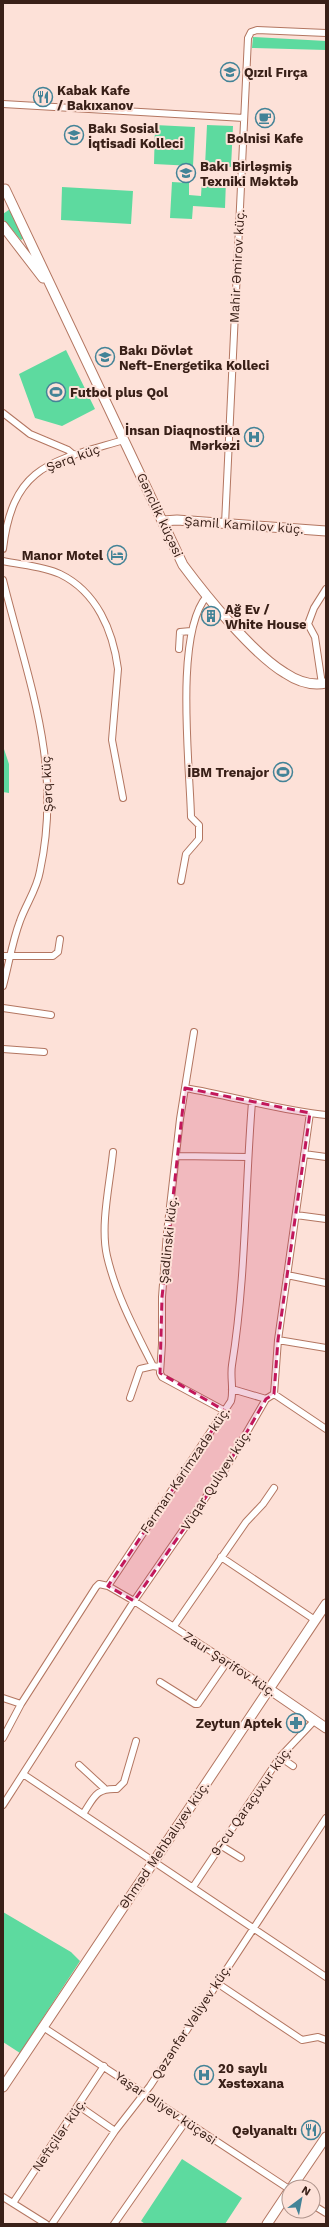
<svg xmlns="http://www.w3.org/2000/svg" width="329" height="2227" font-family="'Work Sans',sans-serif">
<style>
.green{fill:#5dda9f}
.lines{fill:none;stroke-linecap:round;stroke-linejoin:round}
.street-casing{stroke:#b37661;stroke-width:8}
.secondary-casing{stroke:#b37661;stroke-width:11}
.street{stroke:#fff;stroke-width:6}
.secondary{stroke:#fff;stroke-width:9}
.marked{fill:#c2185b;fill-opacity:0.2;stroke:#c2185b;stroke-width:3;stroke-dasharray:8 5;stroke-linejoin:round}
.labels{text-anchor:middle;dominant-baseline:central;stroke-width:4;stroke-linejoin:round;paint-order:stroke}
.poi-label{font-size:13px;font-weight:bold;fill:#392018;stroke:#fde1d8;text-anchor:start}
.street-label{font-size:13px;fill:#392018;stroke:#fde1d8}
</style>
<rect width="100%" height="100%" fill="#fde1d8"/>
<path class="green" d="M253,37L326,41V50L252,48Z
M155,125L195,127L193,166L154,164Z
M207,125L233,126L231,167L205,166Z
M202,179L226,180L225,208L193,206L192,219L170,218L172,182L189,183V195L201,196Z
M62,187L133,191L131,224L61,220Z
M10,209L24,238L21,240L3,219V214Z
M66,350L95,409L62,426L35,418L19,374Z
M3,746L9,764V793L3,792Z
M3,1912L71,1952L80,1961L20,2053L3,2042Z
M182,2159L242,2198L225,2224H145L141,2221Z"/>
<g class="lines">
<defs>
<path id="street" d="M3,104L244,118
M3,413L30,434L68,450L74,455
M225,524L248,38L251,32L257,30L326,33
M3,549C13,464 53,461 124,440
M3,561C21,565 43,566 60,574C97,592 113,631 118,669L112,740L123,798
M3,580C28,681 63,765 40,871C37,889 26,904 20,921C12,942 9,964 3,986
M179,649L180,632L191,631
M322,684L315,637L308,624L314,608L326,589
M181,881L186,854L199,839V825L191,817C190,767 174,633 207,596
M3,956H53L58,952L60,939
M3,1008L51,1015
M194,1032L180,1119L167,1233L162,1297V1344L160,1373L162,1377L225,1411
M3,1049L44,1052
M185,1088C232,1096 278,1110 326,1115
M113,1152C110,1183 100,1225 107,1256C116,1295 135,1330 153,1366L159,1367
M304,1154L326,1157
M177,1156L248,1157
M296,1215L326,1219
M287,1275L326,1283
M278,1340L326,1348
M232,1389L266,1399
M274,1394L278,1340L310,1113
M274,1394L326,1429
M130,1398L140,1369L153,1366
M221,1557L315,1620
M108,1586L134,1601L269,1689
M174,1626L246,1522L263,1504L274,1488
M160,1682L195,1704H198L227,1662
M3,1698L21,1704
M3,1738L21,1704L96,1587L99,1584L108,1586L231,1401C234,1390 230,1377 232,1365C246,1278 245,1189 252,1102
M280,1757L293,1766
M79,1765L104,1788
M23,1774L326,1977
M3,1805L134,1601L226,1468L266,1399L274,1394
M83,1814C94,1798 95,1788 117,1789L124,1782L136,1741
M220,1845L241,1858
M193,1887L280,1757L315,1720
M217,1983L302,2040L318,2037L326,2040
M43,2027L289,2189
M79,2106L115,2131
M3,2197L46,2224
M13,2203L104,2066
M313,2205L326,2213
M52,2224L115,2131L150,2086L326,1818
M114,2224L186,2121"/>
<path id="secondary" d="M5,189L183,565C206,596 253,654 285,673C297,681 312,686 326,683
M3,226L43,278
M163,521L177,520L326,531
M269,1689L326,1728
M3,2087L326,1604
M292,2187L326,2137
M267,2224L289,2191"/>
</defs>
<use href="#street" class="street-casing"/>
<use href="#secondary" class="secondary-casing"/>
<use href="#street" class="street"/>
<use href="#secondary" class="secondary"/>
</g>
<path class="marked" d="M185,1088L310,1113L278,1340L274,1394L266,1399L226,1468L134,1601L108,1586L225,1411L160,1373L162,1297Z"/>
<defs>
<symbol id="school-ring" viewBox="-11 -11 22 22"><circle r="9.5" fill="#fde1d8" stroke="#438397" stroke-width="1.5"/><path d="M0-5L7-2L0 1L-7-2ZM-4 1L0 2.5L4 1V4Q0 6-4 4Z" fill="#438397"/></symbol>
<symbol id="restaurant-ring" viewBox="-11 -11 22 22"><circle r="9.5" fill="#fde1d8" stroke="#438397" stroke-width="1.5"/><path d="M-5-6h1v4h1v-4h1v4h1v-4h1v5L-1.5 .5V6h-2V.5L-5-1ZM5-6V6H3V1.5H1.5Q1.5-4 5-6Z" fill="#438397"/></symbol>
<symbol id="cafe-ring" viewBox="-11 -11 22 22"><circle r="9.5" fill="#fde1d8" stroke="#438397" stroke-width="1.5"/><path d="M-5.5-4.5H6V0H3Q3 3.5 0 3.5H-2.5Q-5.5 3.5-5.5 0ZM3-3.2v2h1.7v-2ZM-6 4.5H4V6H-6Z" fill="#438397"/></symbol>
<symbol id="university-ring" viewBox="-11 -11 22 22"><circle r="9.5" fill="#fde1d8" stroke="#438397" stroke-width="1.5"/><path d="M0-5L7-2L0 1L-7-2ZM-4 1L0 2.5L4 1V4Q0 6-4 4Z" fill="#438397"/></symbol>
<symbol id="stadium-ring" viewBox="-11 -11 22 22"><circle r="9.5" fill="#fde1d8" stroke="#438397" stroke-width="1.5"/><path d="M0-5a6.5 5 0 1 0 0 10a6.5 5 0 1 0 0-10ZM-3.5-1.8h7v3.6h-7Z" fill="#438397"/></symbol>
<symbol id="hospital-ring" viewBox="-11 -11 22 22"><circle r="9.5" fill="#fde1d8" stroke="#438397" stroke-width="1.5"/><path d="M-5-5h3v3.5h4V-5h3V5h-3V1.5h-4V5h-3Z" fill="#438397"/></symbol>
<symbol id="hotel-ring" viewBox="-11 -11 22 22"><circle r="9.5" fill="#fde1d8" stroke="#438397" stroke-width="1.5"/><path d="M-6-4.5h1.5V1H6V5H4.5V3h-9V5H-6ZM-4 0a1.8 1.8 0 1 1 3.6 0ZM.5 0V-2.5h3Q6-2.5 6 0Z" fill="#438397"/></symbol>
<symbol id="building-ring" viewBox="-11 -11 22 22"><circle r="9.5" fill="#fde1d8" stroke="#438397" stroke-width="1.5"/><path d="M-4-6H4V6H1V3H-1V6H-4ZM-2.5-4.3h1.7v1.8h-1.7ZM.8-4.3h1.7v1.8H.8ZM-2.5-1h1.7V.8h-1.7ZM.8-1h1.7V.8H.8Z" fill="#438397"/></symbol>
<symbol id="pharmacy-ring" viewBox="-11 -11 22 22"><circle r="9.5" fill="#fde1d8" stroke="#438397" stroke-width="1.5"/><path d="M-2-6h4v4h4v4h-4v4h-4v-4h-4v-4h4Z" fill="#438397"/></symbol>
</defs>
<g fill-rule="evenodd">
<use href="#school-ring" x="219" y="61" width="22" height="22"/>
<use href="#restaurant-ring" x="32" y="86" width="22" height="22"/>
<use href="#cafe-ring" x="254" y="107" width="22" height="22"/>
<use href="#university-ring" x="63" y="124" width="22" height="22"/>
<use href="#university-ring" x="175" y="162" width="22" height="22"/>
<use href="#university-ring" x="94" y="346" width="22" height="22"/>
<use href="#stadium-ring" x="45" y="381" width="22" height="22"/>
<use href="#hospital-ring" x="243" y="426" width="22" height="22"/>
<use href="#hotel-ring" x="106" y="544" width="22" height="22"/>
<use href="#building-ring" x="200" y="605" width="22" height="22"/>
<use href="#stadium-ring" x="272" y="761" width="22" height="22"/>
<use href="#pharmacy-ring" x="285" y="1712" width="22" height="22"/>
<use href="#hospital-ring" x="193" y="2064" width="22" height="22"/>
<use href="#restaurant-ring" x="300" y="2119" width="22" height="22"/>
</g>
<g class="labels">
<g class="poi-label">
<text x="244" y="72">Qızıl Fırça</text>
<text x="57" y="90">Kabak Kafe<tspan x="57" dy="15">/ Bakıxanov</tspan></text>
<text x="88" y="128">Bakı Sosial<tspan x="88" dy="15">İqtisadi Kolleci</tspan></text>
<text x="265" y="138" text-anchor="middle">Bolnisi Kafe</text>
<text x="200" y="166">Bakı Birləşmiş<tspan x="200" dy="15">Texniki Məktəb</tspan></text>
<text x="119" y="350">Bakı Dövlət<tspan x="119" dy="15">Neft-Energetika Kolleci</tspan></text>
<text x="70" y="392">Futbol plus Qol</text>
<text x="240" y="430" text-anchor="end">İnsan Diaqnostika<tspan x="240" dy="15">Mərkəzi</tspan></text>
<text x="103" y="555" text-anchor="end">Manor Motel</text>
<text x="225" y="609">Ağ Ev /<tspan x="225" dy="15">White House</tspan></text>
<text x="269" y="772" text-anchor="end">İBM Trenajor</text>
<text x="282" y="1723" text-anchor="end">Zeytun Aptek</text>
<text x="218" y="2068">20 saylı<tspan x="218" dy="15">Xəstəxana</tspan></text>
<text x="297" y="2130" text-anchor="end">Qəlyanaltı</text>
</g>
<g class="street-label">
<text transform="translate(237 266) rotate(-87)">Mahir Əmirov küç.</text>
<text transform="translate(73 458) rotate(-20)">Şərq küç</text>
<text transform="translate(160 515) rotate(65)">Gənclik küçəsi</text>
<text transform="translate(244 525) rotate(4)">Şamil Kamilov küç.</text>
<text transform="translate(47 784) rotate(-93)">Şərq küç</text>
<text transform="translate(168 1240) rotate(-84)">Şadlinski küç.</text>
<text transform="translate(185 1470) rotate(-56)">Fərman Kərimzadə küç.</text>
<text transform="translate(216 1480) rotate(-57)">Vüqar Quliyev küç.</text>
<text transform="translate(230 1664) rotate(33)">Zaur Şərifov küç.</text>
<text transform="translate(251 1801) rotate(-55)">9-cu Qaraçuxur küç.</text>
<text transform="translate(164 1845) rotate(-56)">Əhməd Mehbalıyev küç.</text>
<text transform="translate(191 2022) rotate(-57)">Qəzənfər Vəliyev küç.</text>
<text transform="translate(166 2108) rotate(34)">Yaşar Əliyev küçəsi</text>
<text transform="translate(59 2135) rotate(-56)">Neftçilər küç.</text>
</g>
</g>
<rect width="329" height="2227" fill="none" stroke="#392018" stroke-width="8"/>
<g transform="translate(301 2199) rotate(32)"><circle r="19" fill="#fde1d8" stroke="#af948b"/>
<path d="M0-3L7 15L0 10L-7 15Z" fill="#438397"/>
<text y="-6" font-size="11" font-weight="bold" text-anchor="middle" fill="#392018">N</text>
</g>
</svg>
